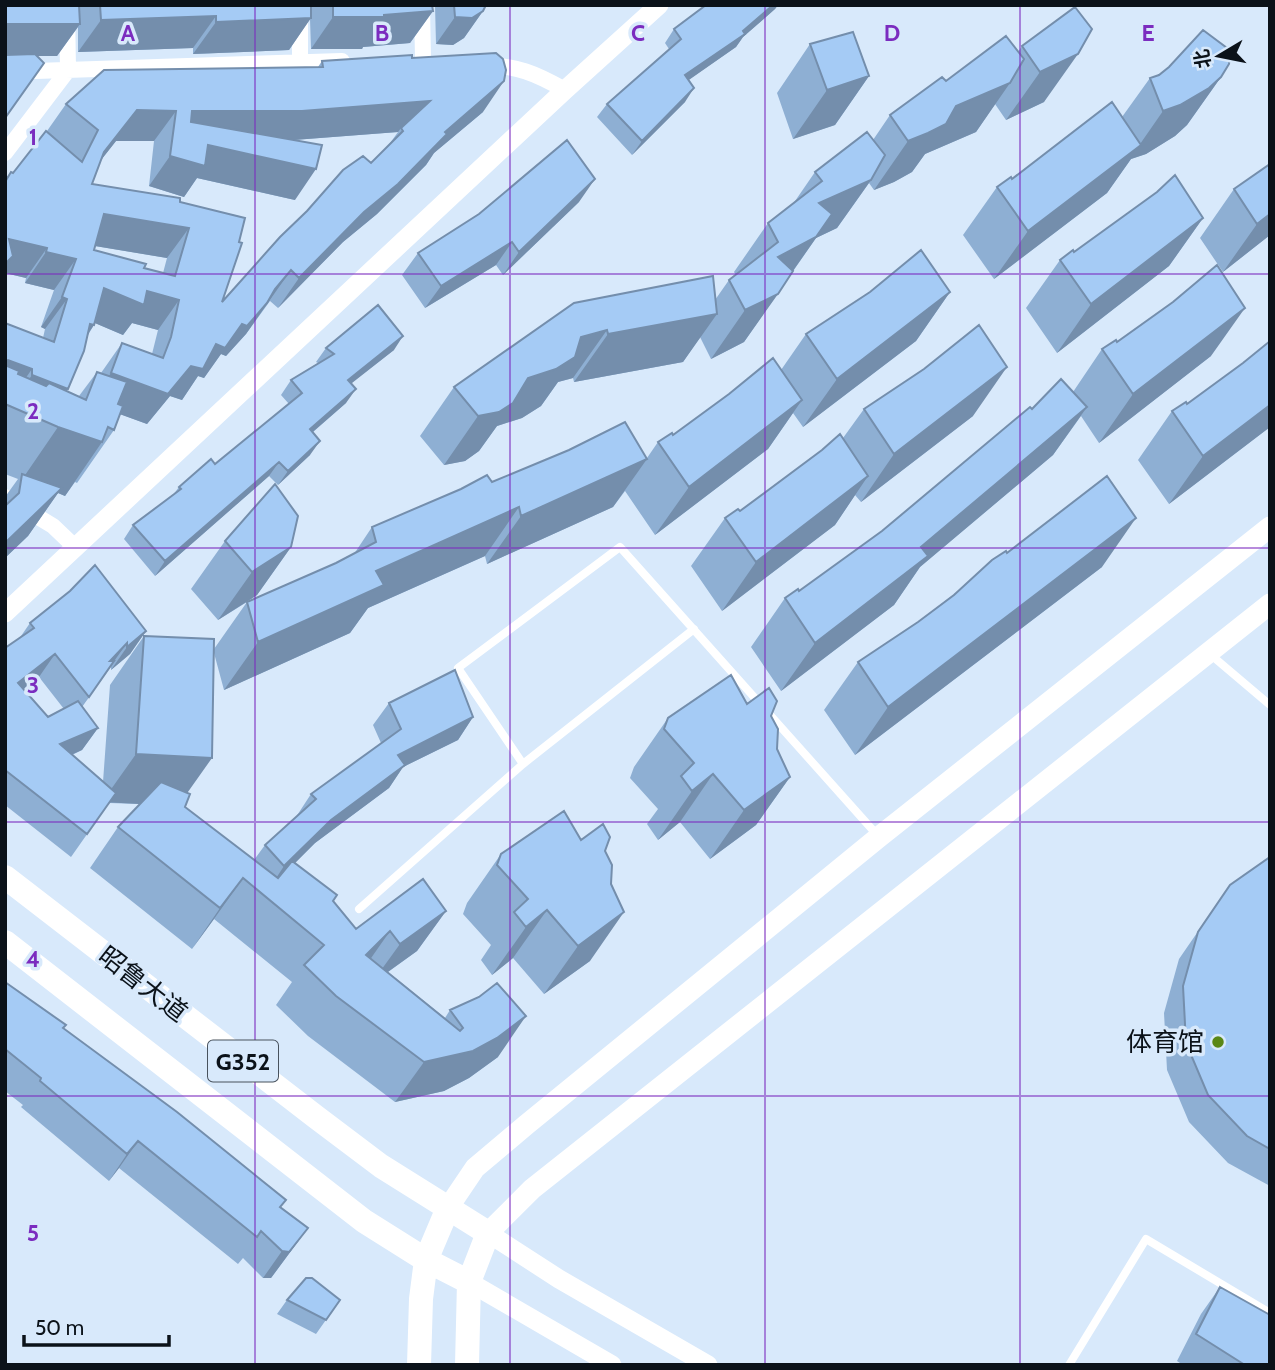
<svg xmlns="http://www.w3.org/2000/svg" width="1275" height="1370" font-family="Cabin,'Noto Sans SC',sans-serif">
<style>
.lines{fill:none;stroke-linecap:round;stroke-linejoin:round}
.service{stroke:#fff;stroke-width:8}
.minor{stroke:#fff;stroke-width:16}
.tertiary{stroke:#fff;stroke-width:19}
.secondary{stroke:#fff;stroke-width:21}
.trunk{stroke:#fff;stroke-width:24}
.wall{fill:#8eafd3;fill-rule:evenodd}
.shaded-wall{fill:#748eac}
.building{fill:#a5cbf5;stroke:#748eac;stroke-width:2;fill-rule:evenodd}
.grid{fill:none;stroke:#7b2cbf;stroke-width:2;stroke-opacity:0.55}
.poi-dot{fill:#5a8716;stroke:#d8e9fb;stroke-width:2.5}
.labels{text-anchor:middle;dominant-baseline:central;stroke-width:7;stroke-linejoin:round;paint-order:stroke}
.shield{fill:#d8e9fb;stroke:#48525d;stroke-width:2}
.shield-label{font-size:24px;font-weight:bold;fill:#0b1219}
.street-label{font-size:26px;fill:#0b1219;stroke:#d8e9fb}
.poi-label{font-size:26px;fill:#0b1219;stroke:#d8e9fb;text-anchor:end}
.grid-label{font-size:23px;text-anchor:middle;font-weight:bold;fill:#7b2cbf;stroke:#d8e9fb;stroke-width:7;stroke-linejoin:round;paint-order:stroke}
</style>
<rect width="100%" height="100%" fill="#d8e9fb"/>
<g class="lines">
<path class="service" d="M1211,655L1270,705
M523,764L694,629
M359,909L523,764L458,668L620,547L879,837
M1069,1365L1146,1239L1270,1313"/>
<path class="minor" d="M300,5V63
M422,5L423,59
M483,64C519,67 533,72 565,90
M5,72L342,61
M5,153L68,70L67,5
M5,497L53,526L76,548"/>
<path class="tertiary" d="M5,613L565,90L659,5
M488,1233L559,1279L708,1365
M469,1282L612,1365"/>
<path class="secondary" d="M448,1208L475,1168L526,1125L879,837L1270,527
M488,1233L532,1189L1270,604"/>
<path class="trunk" d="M5,877L316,1117L381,1166L488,1233L469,1282L467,1365
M5,942L364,1221L426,1260L469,1282
M419,1365L421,1299L426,1260L448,1208"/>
</g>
<path class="wall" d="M5,5H432L433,11L410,43L363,47L362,49H311L310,19L289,50L193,54V48L78,52V27L57,56H37L5,119Z
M435,5H486L483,11L464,38L453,45L436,44Z
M706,5H778L775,9L743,37L736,47L688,80L685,102L632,155L597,117L607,104L669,49L665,43L674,29Z
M1075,7L1044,102L1006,120L995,104L976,132L925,154L912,172L894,182L874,190L869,183L837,228L816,238L744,342L711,359L700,337L683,362L574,382L573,378L558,382L541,406L522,418L497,426L479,451L465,461L444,465L420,436L454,387L574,303L715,300L729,280L736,275L734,272L768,223L793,204L815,172L873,140L890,115L946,81L1018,52L1022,46Z
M810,44L869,76L835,125L793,139L777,93Z
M412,58L483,112L434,153L426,165L377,214L343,242L278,308L270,301L246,334L226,356L221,354L204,378L198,376L182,400L170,396L147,424L120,414L114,430L77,483L75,482L65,496L58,493L28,536L5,558V497L18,479L5,474V323L43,338L45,329L41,327L54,290L25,283L26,278L5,273V179L11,172L13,173L47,131L66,104L318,67L322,61ZM398,132L388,146L371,163L222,302L180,202L92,184L101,160L116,141H154L149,186L184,197L197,178L295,200L293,140ZM95,246L167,258L163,273L144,268L94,250ZM95,323L123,335L132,323L158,330L152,354L122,343L101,373L97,372L79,396L67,391L88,335Z
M1221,77L1187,125L1175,136L1146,154L1131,159L1107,193L994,279L963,235L997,187L1122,117L1150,78Z
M1270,164V235L1223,272L1200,238L1234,189Z
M579,202L503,275L496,265L425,308L402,275L418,253Z
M1203,218L1169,266L1057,353L1026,308L1060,260L1074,252Z
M950,292L916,341L803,427L793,413L768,449L655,535L625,491L613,507L487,564L485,556L368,608L350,633L224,690L214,653L185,807L254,860L265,845L296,817L311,794L381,743L373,725L389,703L473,717L458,740L403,767L389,788L315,843L295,863L333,901L356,929L446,911L417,951L388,972L445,1018L450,1010L498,1057L469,1078L444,1091L395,1102L308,1036L276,1005L292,982L214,919L192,949L90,868L118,827L140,804L109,803L71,857L5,805V648L19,639L30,623L146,631L130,654L111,670V666L110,668L82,707L98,728L82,750L72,755L103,782L110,685L144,636L214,649L247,602L218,620L191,589L225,541L291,547L257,595L247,602L336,563L354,554L372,527L492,482L647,458L658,442L673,435L781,370L806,334ZM39,677L64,709L48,717L24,689Z
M1117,342L1211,356L1099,443L1081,416L1053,455L920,567L894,605L781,691L751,647L785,598L799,591L1073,392L1102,349Z
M326,348L394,350L351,383L346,403L313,432L310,455L278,485L269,476L155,576L124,539L133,525L173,495L179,487L215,464L289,404L281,395L291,380L318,363L316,362Z
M1243,363L1270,427L1169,504L1138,460L1172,411L1187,404Z
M864,409L973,416L861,502L855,495L835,525L722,611L691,566L725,518L740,511L843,438Z
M1007,553L1102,567L855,755L824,710L858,662L918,622Z
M747,704L771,716L777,749L790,777L756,825L710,859L680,822L658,840L647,824L658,809L630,778L634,767L668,718Z
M581,840L605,851L590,961L544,994L513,958L492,975L481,960L491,945L463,914L467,903L501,854Z
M1270,857V1186L1228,1163L1189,1122L1167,1070L1164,1013L1179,959L1230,885Z
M5,982L63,1028L280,1207L308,1228L271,1278H263L243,1258L238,1264L119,1168L109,1181L21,1107L23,1105L5,1091Z
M1220,1287L1270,1365H1183L1177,1361L1201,1314Z
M287,1300H340L316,1334L277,1314Z"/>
<path class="shaded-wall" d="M773,5H778L775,9L743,37L736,47L676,89L685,75L743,31Z
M433,11L410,43L363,47L362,49H311L333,17L384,15Z
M483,11L464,38L453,45L436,44L455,17Z
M216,16L193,48L78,52L101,20Z
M311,18L289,50L193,54L216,22Z
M5,24H80L57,56H5Z
M1078,54L1044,102L1006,120L1040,72Z
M869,76L835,125L793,139L827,90Z
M1221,77L1187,125L1175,136L1146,154L1131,159L1107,193L994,279L1028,231L1138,147L1163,111Z
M504,81L483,112L434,153L426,165L377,214L343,242L278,308L299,278L364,212L445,132Z
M1010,83L976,132L925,154L912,172L894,182L874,190L908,141L956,106Z
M694,88L685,102L632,155L642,141Z
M430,101L403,131L401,128L398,132L281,141L172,139L192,111Z
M137,110L176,111L154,141H116L83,183L104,152Z
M208,145L316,169L295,200L197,178L184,197L149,186L170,156Z
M595,179L579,202L503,275L519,252Z
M871,180L837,228L816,238L783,285L778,257L819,203Z
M104,214L189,228L167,258L83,244Z
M1270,214V235L1223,272L1257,224Z
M1203,218L1169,266L1057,353L1091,304Z
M9,239L47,248L26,278L5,273V245Z
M512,242L496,265L425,308L441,286Z
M46,252L76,259L54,290L25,283Z
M291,270L246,334L226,356L221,354L204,378L198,376L182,400L170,396L147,424L89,403L111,373L191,366L275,289Z
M104,288L147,291L179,300L158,330L132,323L123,335L83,318Z
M950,292L916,341L803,427L837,379Z
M778,294L744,342L711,359L745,310Z
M62,297L67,299L45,329L41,327Z
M1245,308L1211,356L1099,443L1133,394Z
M717,314L683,362L574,382L608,334Z
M90,324L94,325L73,356Z
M607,330L573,378L558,382L541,406L522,418L497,426L479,451L465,461L444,465L478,416L528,378L581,337Z
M403,336L394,350L338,394L348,380Z
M8,360L32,369L11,399L5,397V362Z
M1007,367L973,416L861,502L894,454Z
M32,375L68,389L47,419L11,405Z
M356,389L346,403L300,443L310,429Z
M802,400L768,449L655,535L689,487Z
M1270,405V427L1169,504L1203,456Z
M1087,407L1053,455L920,567L894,605L781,691L815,643L921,547Z
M58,427L102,442L65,496L58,493L28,536L5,558V543L57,493L21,481Z
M320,441L310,455L278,485L288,471Z
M647,459L613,507L487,564L521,516Z
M279,462L269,476L155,576L165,561Z
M868,476L835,525L722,611L756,562Z
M519,507L485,556L368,608L350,633L224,690L258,642L376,571Z
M1136,518L1102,567L855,755L888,707Z
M291,547L257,595L218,620L252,572Z
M146,631L130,654L111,670L127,647Z
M127,643L73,719L109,668L110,661Z
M55,654L39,677L5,703L18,683Z
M473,717L458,740L403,767L389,788L315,843L269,889L284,866L398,755Z
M98,728L82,750L44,767L60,744Z
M136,754L212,758L178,806L102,802Z
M713,774L680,822L658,840L692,791Z
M790,777L756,825L710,859L744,810Z
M243,878L214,919L192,949L220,908Z
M547,910L513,958L492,975L526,927Z
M446,911L417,951L371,984L400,944Z
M624,912L590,961L544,994L578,946Z
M390,931L362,971L366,955Z
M526,1016L498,1057L469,1078L444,1091L395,1102L424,1062Z
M138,1141L119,1168L109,1181L127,1154Z
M308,1228L271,1278H263L282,1251Z"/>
<path class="building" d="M5,5H79L80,24H5Z
M100,5H311V18L216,22V16L101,20Z
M333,5H432L433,11L384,15V17H333Z
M454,5H486L483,11L472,18L455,17Z
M706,5H773L743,31L745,34L685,75L694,88L642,141L607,104L681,39L674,29Z
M1075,7L1092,29L1078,54L1040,72L1022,46Z
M1203,30L1231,51L1229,64L1221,77L1209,88L1180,105L1163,111L1150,78L1159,75L1169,67Z
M853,32L869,76L827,90L810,44Z
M1006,36L1024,59L1010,83L956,106L946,124L928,133L908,141L890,115L942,77L946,81Z
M496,53L503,59L506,70L504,81L445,132L447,134L398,184L364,212L299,278L291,270L275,289L267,303L247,326L242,324L225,348L216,344L203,369L191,366L168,394L111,373L122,343L163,358L171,337L179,300L147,291L144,305L104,288L94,325L90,324L84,351L68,389L32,375V369L8,360L5,362V323L54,342L67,299L62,297L76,259L46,252L47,248L9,239L13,256L5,264V182L11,172L13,173L46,131L82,162L98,130L66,104L104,70L323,67L322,61L412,55V58ZM430,101L401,128L403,131L371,163L363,156L343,170L307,211L280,237L222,302L242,243L239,242L245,218L180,202V198L92,184L104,152L137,110L176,111L170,156L205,166L208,145L316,169L322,145L191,122L192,111H302ZM104,214L189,228L175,276L144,268L146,264L94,250Z
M35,54L44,63L5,118V55Z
M1112,102L1141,145L1028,231L997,187L1011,177L1012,179Z
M867,132L885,155L871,180L819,203L832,214L816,237L778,257L793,271L778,294L745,310L729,280L778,242L768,223L822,181L815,172Z
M567,140L595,179L519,252L512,242L441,286L418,253L479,214Z
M1270,164V214L1257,224L1234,189Z
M1175,175L1203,218L1091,304L1060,260L1073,250L1074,252L1157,192Z
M921,250L950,292L837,379L806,334L870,292Z
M1217,265L1245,308L1133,394L1102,349L1116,340L1117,342L1173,302Z
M713,276L717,314L608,334L607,330L581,337L575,357L556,369L528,378L513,403L499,412L478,416L454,387L574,303Z
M378,305L403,336L348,380L356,389L310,429L320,441L288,471L279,462L165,561L133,525L181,489L179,487L211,459L215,464L302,393L291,380L334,354L326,348Z
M979,325L1007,367L894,454L864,409L924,369Z
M1270,341V405L1203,456L1172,411L1186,402L1187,404L1243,363Z
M773,358L802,400L689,487L658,442L672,433L673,435L729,394Z
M5,365L19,371L18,374L46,386L49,383L86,400L97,372L127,382L118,404L123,406L114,430L108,427L102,442L58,427L5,404Z
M1061,379L1087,407L921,547L928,556L815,643L785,598L798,589L799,591L882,531L1030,407L1032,409Z
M625,422L647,459L521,516L519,507L376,571L384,585L258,642L247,602L336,563L376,542L372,527L461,489L487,475L492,482L569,450Z
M840,434L868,476L756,562L725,518L738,509L740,511L822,450Z
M22,474L62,488L5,543V506L19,493Z
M1107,476L1136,518L888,707L858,662L918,622L954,595L992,560L1006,551L1007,553Z
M275,484L298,516L291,547L252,572L225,541Z
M95,565L146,631L127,647V643L110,661H114L89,697L55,654L18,683L48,717L78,701L98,728L60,744L116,793L87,834L5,770V648L34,628L30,623L70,591Z
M144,636L214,639L212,758L136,754Z
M455,670L473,717L398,755L405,765L331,820L284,866L265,845L316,799L311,794L401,729L389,703Z
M731,675L747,704L769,688L777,701L771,716L778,729L777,749L790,777L744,810L713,774L692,791L681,776L694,763L664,729L668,718Z
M161,782L190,794L185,807L278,878L292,861L337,895L333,901L356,929L423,879L446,911L400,944L390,931L366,955L460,1031L463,1028L450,1010L479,997L497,983L526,1016L497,1038L473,1051L424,1062L336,996L304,965L324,945L243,878L220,908L118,827Z
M564,811L581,840L603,824L610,837L605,851L612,865L611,884L624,912L578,946L547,910L526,927L514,912L528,899L497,865L501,854Z
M1270,857V1149L1247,1136L1208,1095L1186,1043L1183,986L1198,932L1230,885Z
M5,982L66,1025L63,1028L177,1112L286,1200L280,1207L308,1228L289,1252L282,1251L261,1231L257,1237L138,1141L127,1154L40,1081L41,1078L5,1049Z
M306,1278H312L340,1300L326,1320L287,1300Z
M1220,1287L1270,1315V1365H1245L1196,1334Z"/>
<path class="grid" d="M255,5V1365M510,5V1365M765,5V1365M1020,5V1365M5,274H1270M5,548H1270M5,822H1270M5,1096H1270"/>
<circle class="poi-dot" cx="1218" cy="1042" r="7"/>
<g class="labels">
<rect class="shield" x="208" y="1040.5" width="70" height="41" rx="5"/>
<g class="shield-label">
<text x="243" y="1061">G352</text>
</g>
<g class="street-label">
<text transform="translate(143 984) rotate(38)">昭鲁大道</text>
</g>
<g class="poi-label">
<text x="1204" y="1042">体育馆</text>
</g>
</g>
<g class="grid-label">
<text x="128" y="41">A</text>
<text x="382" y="41">B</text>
<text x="638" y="41">C</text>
<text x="892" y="41">D</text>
<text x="1148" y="41">E</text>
<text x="33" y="145">1</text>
<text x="33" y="419">2</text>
<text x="33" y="693">3</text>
<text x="33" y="967">4</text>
<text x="33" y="1241">5</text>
</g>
<rect width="1275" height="1370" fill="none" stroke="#0b1219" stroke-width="14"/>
<g transform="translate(1219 56) rotate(260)" stroke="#d8e9fb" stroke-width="5" paint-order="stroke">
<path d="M0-5L12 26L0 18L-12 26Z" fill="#0b1219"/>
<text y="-10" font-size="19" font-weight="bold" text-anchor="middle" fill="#0b1219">北</text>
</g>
<path d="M24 1335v10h145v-10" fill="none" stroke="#0b1219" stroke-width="3.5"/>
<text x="35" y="1335" font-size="21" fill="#0b1219" stroke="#d8e9fb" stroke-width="5" paint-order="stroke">50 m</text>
</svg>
